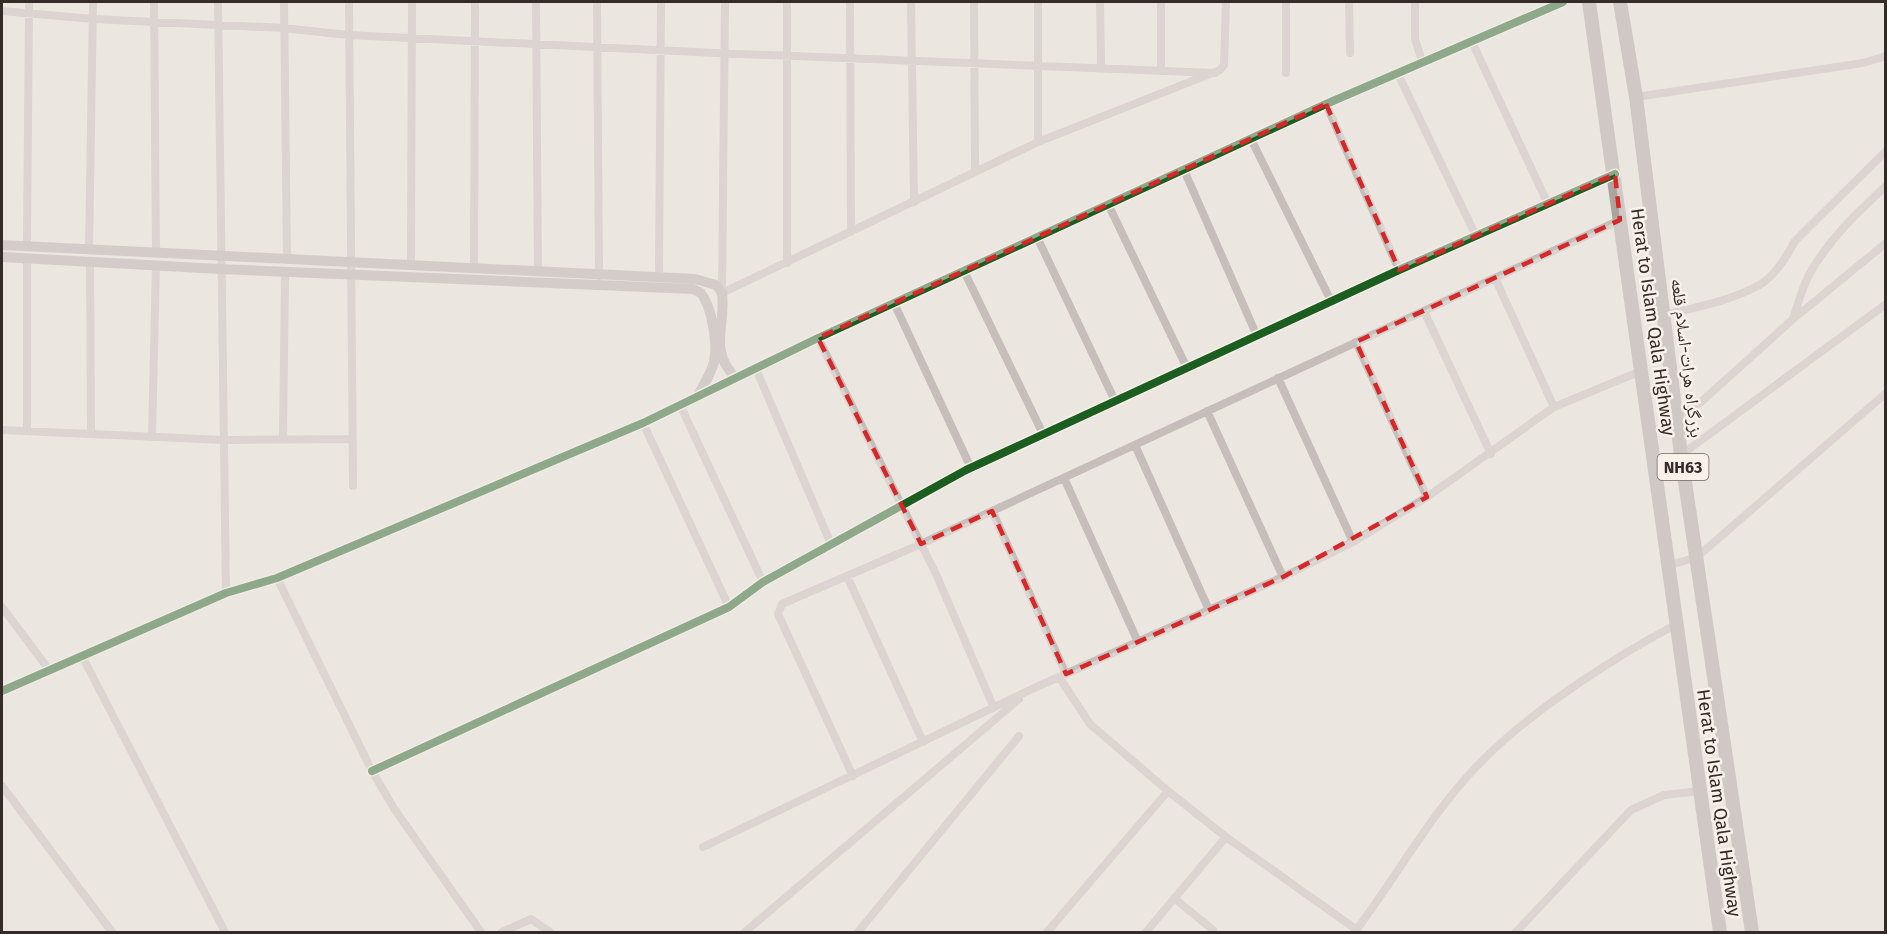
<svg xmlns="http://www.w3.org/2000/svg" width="1887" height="934" font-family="'Fira Sans','Noto Naskh Arabic',sans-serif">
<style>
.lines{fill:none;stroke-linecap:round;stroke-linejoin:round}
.street{stroke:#c5beba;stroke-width:8}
.secondary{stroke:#b6aeab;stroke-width:10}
.highway{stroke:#aba5a0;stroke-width:14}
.cycleway-casing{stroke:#f8f0e9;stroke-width:11}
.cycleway{stroke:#1b5e20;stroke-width:8}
.marked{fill:none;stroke:#d62828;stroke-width:4.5;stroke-dasharray:12 8;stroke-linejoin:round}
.labels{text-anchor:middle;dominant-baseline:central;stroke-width:5;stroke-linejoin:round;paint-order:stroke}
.shield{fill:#f8f0e9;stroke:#706663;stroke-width:1.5}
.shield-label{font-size:16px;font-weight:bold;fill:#352b29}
.street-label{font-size:18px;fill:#352b29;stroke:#f8f0e9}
</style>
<rect width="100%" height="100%" fill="#ece6e1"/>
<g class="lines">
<path class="street" d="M154,2L156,253
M218,2L226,593
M284,2L287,260
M349,2L353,486
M536,2L538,272
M597,2L599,276
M725,2L722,293L1038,142L1220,70L1224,65L1226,2
M850,2L851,232
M911,2L914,202
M974,2L975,172
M1038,2V142
M1100,2L1101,67
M1161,2V70
M1286,2V73
M1349,2L1350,53
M1415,2V39L1422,61
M2,11L93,19L283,28L348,35L716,53L1215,73
M1471,40L1548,204
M1397,72L1476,236
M1636,97L1863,63L1886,56
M1326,104L1399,270
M1251,139L1331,301
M1184,170L1257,336
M1108,204L1187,368
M1037,237L1115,401
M27,245L29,2
M89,250L93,2
M90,262L91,434
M787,263V2
M411,264L412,2
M474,268L475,2
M964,271L1043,434
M659,278L661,2
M1495,278L1554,407
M894,303L971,468
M1424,311L1491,454
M1664,315C1696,307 1732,301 1761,284C1776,275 1787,256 1795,241L1886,151
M1793,319C1798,304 1802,288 1809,275C1828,240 1857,213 1886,186
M818,338L936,574L994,708
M1356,342L1427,497
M756,369L831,544
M1278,378L1353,542
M680,405L763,582
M1207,411L1283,577
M1677,417L1701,402L1792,320L1886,243
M643,423L729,607
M2,430L223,440L351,439
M27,431V259
M152,437L156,265
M283,440L285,272
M1135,445L1209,610
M1681,455L1886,304
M1064,478L1138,642
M992,511L1066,674
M1667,566L1697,557L1886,393
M847,576L923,742
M277,578L372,771L395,810L481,932
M2,607L50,671
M83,658L225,932
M1059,677L1090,724L1168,791L1226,837L1357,930
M372,771L729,607L763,582L966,470L1399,270L1615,174
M853,776L778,614L782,604L921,544L1620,220
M2,786L112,932
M703,847L1032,689L1283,577L1353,542L1427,497L1554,407L1641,371
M1174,898L1213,930
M502,932L531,919L550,932
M745,932L1019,699
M858,932L1019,736
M1047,932L1168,791
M1146,932L1226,837
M1355,932C1397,876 1432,811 1482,761C1531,711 1613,658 1675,625
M1516,932L1631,810L1664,795L1700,791"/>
<path class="secondary" d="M2,245L695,279L716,285L722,293C726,327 708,350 736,378
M2,257L220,269L693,289L701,293C712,307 718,345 714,362C711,374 703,386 697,397
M2,691L226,593L277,578L643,423L818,338L1326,104L1563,2"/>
<path class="highway" d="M1589,2L1720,932
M1620,2L1636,97L1681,455L1752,932"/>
<defs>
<path id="cycleway" d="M2,691L226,593L277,578L643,423L818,338L1326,104L1563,2
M372,771L729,607L763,582L966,470L1399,270L1615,174"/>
</defs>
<use href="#cycleway" class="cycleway-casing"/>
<use href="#cycleway" class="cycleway"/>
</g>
<path d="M0 0H1887V934H0ZM1326,104L1399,270L1615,174L1620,220L1356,342L1427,497L1283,577L1066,674L992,511L921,544L818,338Z" fill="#ece6e1" fill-opacity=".55" fill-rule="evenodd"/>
<path class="marked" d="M1326,104L1399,270L1615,174L1620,220L1356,342L1427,497L1283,577L1066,674L992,511L921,544L818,338Z"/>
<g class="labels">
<rect class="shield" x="1657.5" y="454" width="51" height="26" rx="4.5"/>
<g class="shield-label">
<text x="1683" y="467">NH63</text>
</g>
<g class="street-label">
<text transform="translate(1653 322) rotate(82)">Herat to Islam Qala Highway</text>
<text transform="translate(1687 358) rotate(83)">بزرگراه هرات-اسلام قلعه</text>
<text transform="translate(1719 803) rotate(82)">Herat to Islam Qala Highway</text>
</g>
</g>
<rect width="1887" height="934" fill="none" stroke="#352b29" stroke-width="6"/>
</svg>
